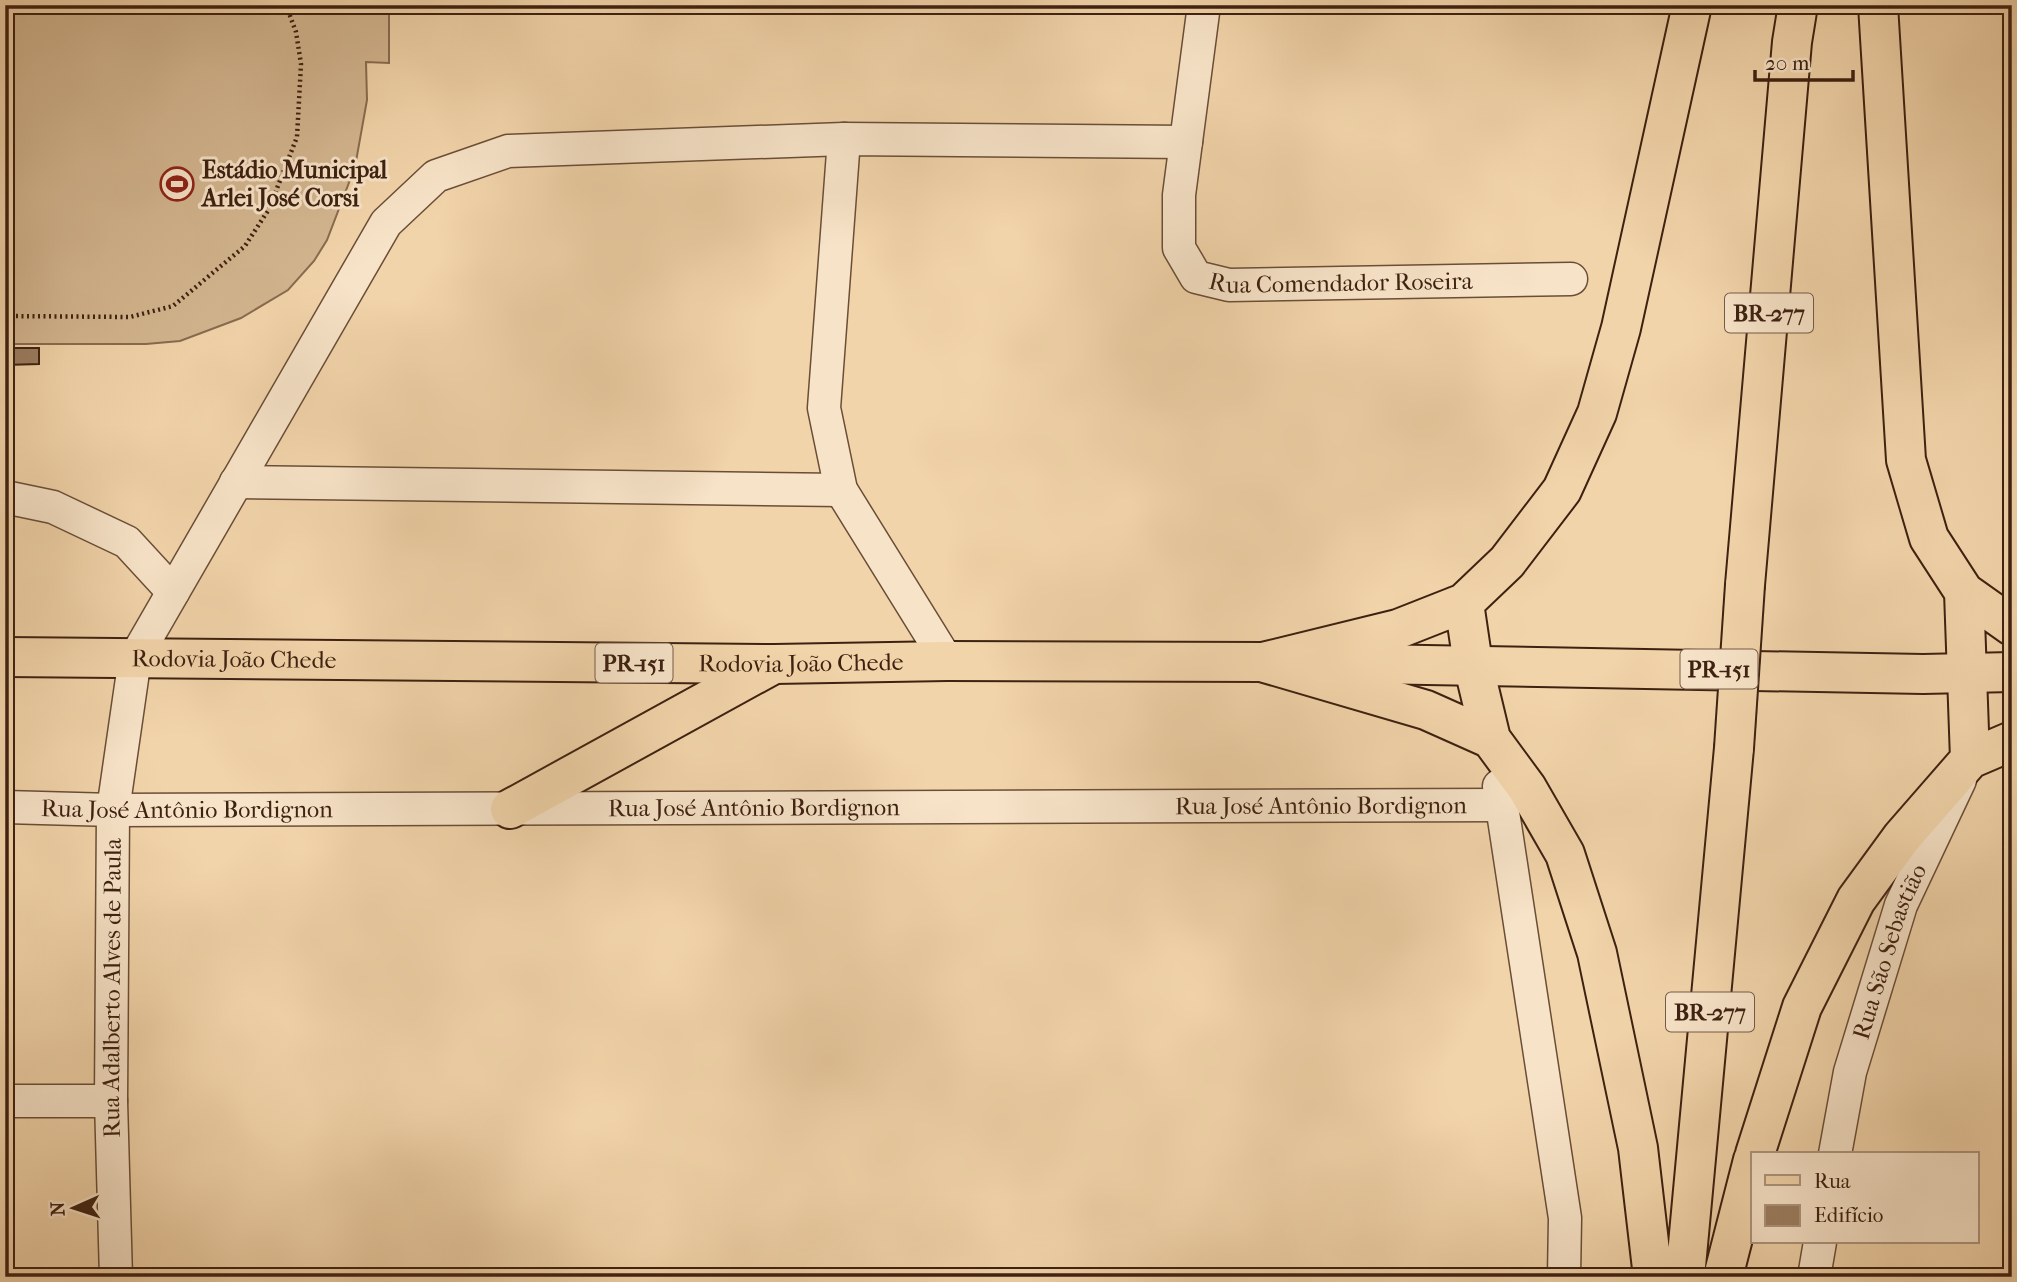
<svg xmlns="http://www.w3.org/2000/svg" width="2017" height="1282" font-family="'IM FELL French Canon',serif">
<style>
.pitch{fill:#d3b690;stroke:#886c50;stroke-width:2}
.building{fill:#9b7e61;stroke:#3d2111;stroke-width:2}
.lines{fill:none;stroke-linecap:round;stroke-linejoin:round}
.minor-casing{stroke:#6a4e37;stroke-width:35}
.major-casing{stroke:#3d2111;stroke-width:42}
.highway-casing{stroke:#3d2111;stroke-width:42}
.path{stroke:#3d2111;stroke-width:4.5;stroke-dasharray:2 3.5;stroke-linecap:butt}
.minor{stroke:#f7e3c8;stroke-width:32}
.major{stroke:#f2d4aa;stroke-width:38}
.highway{stroke:#f2d4aa;stroke-width:38}
.highway-bridge-casing{stroke:#3d2111;stroke-width:42;stroke-linecap:butt}
.highway-bridge{stroke:#f2d4aa;stroke-width:38}
.labels{text-anchor:middle;dominant-baseline:central;stroke-width:6;stroke-linejoin:round;paint-order:stroke}
.shield{fill:#f7e3c8;stroke:#755b48;stroke-width:2}
.shield-label{font-size:23px;font-weight:bold;fill:#3d2111}
.poi-label{font-size:24px;font-weight:bold;fill:#3d2111;stroke:#f7e3c8;text-anchor:start}
.street-label{font-size:24px;fill:#3d2111;stroke:#f7e3c8}
</style>
<rect width="100%" height="100%" fill="#f2d4aa"/>
<filter id="stains"><feTurbulence type="fractalNoise" baseFrequency=".00286" numOctaves="4"/><feColorMatrix values="0 0 0 0 .2 0 0 0 0 .09 0 0 0 0 .02 0 0 0 .5 -.17"/></filter>
<radialGradient id="worn" r=".72"><stop offset=".6" stop-color="#630" stop-opacity="0"/><stop offset="1" stop-color="#630" stop-opacity=".3"/></radialGradient>
<path class="pitch" d="M5,5H389V63L366,62L367,100L355,167L327,240L314,261L288,290L241,318L180,341L146,344H5Z"/>
<path class="building" d="M5,348H39V364L5,365Z"/>
<g class="lines">
<defs>
<g id="minor">
<path id="s1" d="M1204,5L1179,195V248L1196,277L1229,285L1571,279"/>
<path d="M844,139L824,408L841,490L947,661"/>
<path d="M236,482L841,490"/>
<path d="M5,497L53,507L127,542L173,592"/>
<path d="M1499,786L1565,1218L1564,1277"/>
<path id="s2" d="M5,807L113,810L1502,805"/>
<path d="M5,1101H111"/>
<path id="s3" d="M1835,1154L1850,1072L1901,905L1960,780"/>
<path id="s4" d="M116,1277L111,1101L113,810L135,658L386,223L436,176L508,151L844,139L1186,142"/>
<path d="M1814,1277L1820,1242"/>
</g>
<g id="major">
<path id="s5" d="M5,657L774,664L947,661L1263,662L1923,674L2012,672"/>
<path d="M510,809L772,665"/>
</g>
<path id="highway" d="M1878,5L1906,460L1929,538L1964,592L2012,626
M1745,585L1792,42L1798,5
M1964,592L1970,759
M1464,603L1473,664L1491,739L1527,788L1565,854L1597,953L1638,1148L1653,1277
M1263,662L1398,629L1464,603L1507,562L1562,490L1597,413L1621,328L1692,5
M1265,663L1426,710L1491,739
M1755,1154L1802,1007L1856,900L1902,837L1970,759L2012,741
M1685,1277L1734,748
M1723,1277L1753,1160"/>
</defs>
<use href="#minor" class="minor-casing"/>
<use href="#major" class="major-casing"/>
<use href="#highway" class="highway-casing"/>
<path class="path" d="M5,316L130,317L173,306L245,246L269,209L297,137L301,64L296,32L286,5"/>
<use href="#minor" class="minor"/>
<use href="#major" class="major"/>
<use href="#highway" class="highway"/>
<defs>
<path id="highway-bridge" d="M1734,748L1745,585"/>
</defs>
<use href="#highway-bridge" class="highway-bridge-casing"/>
<use href="#highway-bridge" class="highway-bridge"/>
</g>
<defs>
<symbol id="stadium-ring" viewBox="-11 -11 22 22"><circle r="9.5" fill="#f7e3c8" stroke="#8f2418" stroke-width="1.5"/><path d="M0-5a6.5 5 0 1 0 0 10a6.5 5 0 1 0 0-10ZM-3.5-1.8h7v3.6h-7Z" fill="#8f2418"/></symbol>
</defs>
<g fill-rule="evenodd">
<use href="#stadium-ring" x="158" y="165" width="38" height="38"/>
</g>
<g class="labels">
<g class="shield">
<rect x="1725" y="293.5" width="88" height="39" rx="5"/>
<rect x="595.5" y="643.5" width="77" height="39" rx="5"/>
<rect x="1680.5" y="649.5" width="77" height="39" rx="5"/>
<rect x="1666" y="992.5" width="88" height="39" rx="5"/>
</g>
<g class="shield-label">
<text x="1769" y="313">BR-277</text>
<text x="634" y="663">PR-151</text>
<text x="1719" y="669">PR-151</text>
<text x="1710" y="1012">BR-277</text>
</g>
<g class="poi-label">
<text x="202" y="170">Estádio Municipal<tspan x="202" dy="28">Arlei José Corsi</tspan></text>
</g>
<g class="street-label">
<text stroke="none"><textPath href="#s1" startOffset="424">Rua Comendador Roseira</textPath></text>
<text stroke="none"><textPath href="#s5" startOffset="229">Rodovia João Chede</textPath></text>
<text stroke="none"><textPath href="#s5" startOffset="796">Rodovia João Chede</textPath></text>
<text stroke="none"><textPath href="#s2" startOffset="1316">Rua José Antônio Bordignon</textPath></text>
<text stroke="none"><textPath href="#s2" startOffset="182">Rua José Antônio Bordignon</textPath></text>
<text stroke="none"><textPath href="#s2" startOffset="749">Rua José Antônio Bordignon</textPath></text>
<text stroke="none"><textPath href="#s3" startOffset="210">Rua São Sebastião</textPath></text>
<text stroke="none"><textPath href="#s4" startOffset="289">Rua Adalberto Alves de Paula</textPath></text>
</g>
</g>
<rect width="2017" height="1282" fill="none" stroke="#f2d4aa" stroke-width="28"/>
<rect x="7" y="7" width="2003" height="1268" fill="none" stroke="#3d2111" stroke-width="3.5"/>
<rect x="14" y="14" width="1989" height="1254" fill="none" stroke="#3d2111" stroke-width="2"/>
<rect x="1751" y="1152" width="228" height="91" fill="#f7e3c8" stroke="#ad957f" stroke-width="2"/>
<rect x="1765" y="1175" width="35" height="10" fill="#f2d4aa" stroke="#ad957f" stroke-width="2"/>
<text x="1814" y="1188" font-size="21" fill="#3d2111">Rua</text>
<rect x="1765" y="1205" width="35" height="21" fill="#9b7e61" stroke="#ad957f" stroke-width="2"/>
<text x="1814" y="1222" font-size="21" fill="#3d2111">Edifício</text>
<g transform="translate(74 1208) rotate(267)" stroke="#f7e3c8" stroke-width="5" paint-order="stroke">
<path d="M0-5L12 26L0 18L-12 26Z" fill="#3d2111"/>
<text y="-10" font-size="19" font-weight="bold" text-anchor="middle" fill="#3d2111">N</text>
</g>
<path d="M1755 70v10h98v-10" fill="none" stroke="#3d2111" stroke-width="3.5"/>
<text x="1765" y="70" font-size="21" fill="#3d2111" stroke="#f7e3c8" stroke-width="5" paint-order="stroke">20 m</text>
<rect width="100%" height="100%" filter="url(#stains)"/>
<rect width="100%" height="100%" fill="url(#worn)"/>
</svg>
